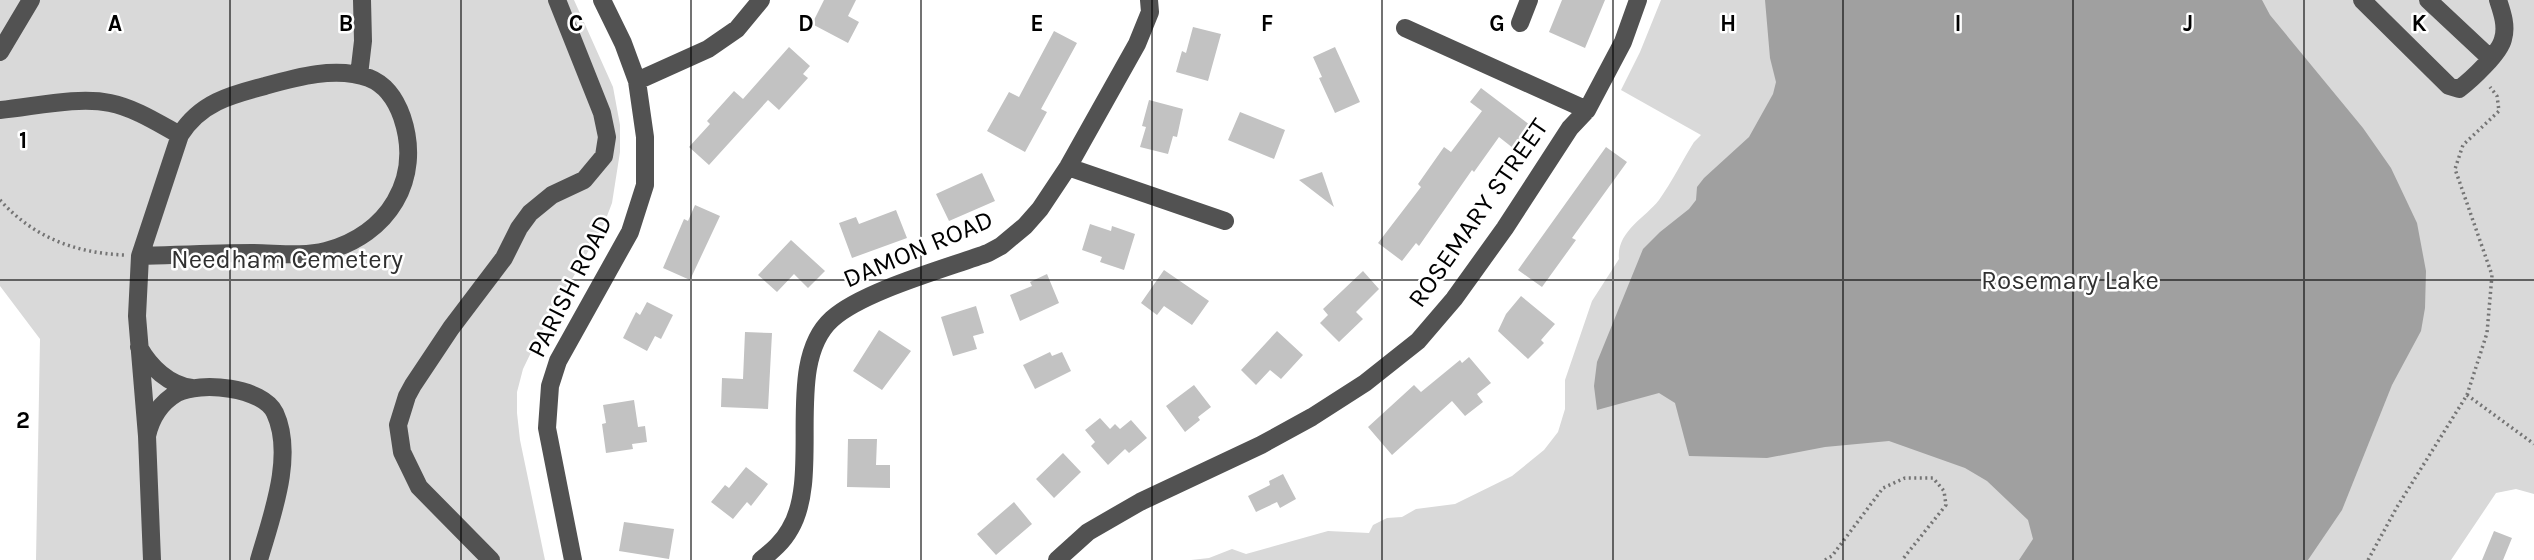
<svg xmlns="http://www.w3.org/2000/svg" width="2534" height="560" font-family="Karla,sans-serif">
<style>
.green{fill:#d9d9d9}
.water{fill:#a0a0a0}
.building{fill:#c2c2c2}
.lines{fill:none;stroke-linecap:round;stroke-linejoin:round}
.path{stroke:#747474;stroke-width:3.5;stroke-dasharray:2 3.5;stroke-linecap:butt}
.minor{stroke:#525252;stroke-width:18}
.grid{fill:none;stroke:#000;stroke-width:2;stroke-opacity:0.55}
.labels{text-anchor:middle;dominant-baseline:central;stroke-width:5;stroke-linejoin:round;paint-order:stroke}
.street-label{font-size:26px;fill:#000;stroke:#fff}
.park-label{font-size:26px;fill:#303030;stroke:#fff}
.grid-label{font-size:23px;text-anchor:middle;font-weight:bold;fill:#000;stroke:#fff;stroke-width:5;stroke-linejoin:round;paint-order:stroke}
</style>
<rect width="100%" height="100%" fill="#fff"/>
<path class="green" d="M0,0H574L613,87L620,125V152L612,203L604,224L539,336L523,369L517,392V413L520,440L545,560H36L40,339L0,286Z
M1661,0H2534V494L2516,489L2496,493L2451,560H1191L1209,558L1232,549L1246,554L1328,531L1369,533L1373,525L1387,518L1402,517L1416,509L1455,504L1512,476L1544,450L1558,432L1565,409V380L1592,301L1619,259C1616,232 1645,218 1659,200C1672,182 1682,161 1694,142L1701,135L1621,90L1640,52Z"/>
<path class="water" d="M1765,0H2262L2270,15L2363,128L2391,168L2417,223L2426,271L2425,308L2421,331L2392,385L2342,510L2308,560H2019L2033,539L2028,520L1987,481L1965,468L1889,441L1825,447L1767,458L1689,456L1675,403L1659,393L1597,410L1594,386L1597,362L1643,249L1660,232L1689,209L1696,200L1697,187L1704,178L1749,137L1773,94L1776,82L1770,58Z"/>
<path class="building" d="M824,0H856L848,16L859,22L848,43L812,24Z
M1562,0H1605L1585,48L1549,32Z
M1193,27L1221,34L1208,81L1176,72L1182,51L1186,53Z
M1054,31L1077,43L1041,109L1047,112L1025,152L987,131L1009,92L1019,97Z
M789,47L810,66L803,74L808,78L779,110L768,100L709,165L689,147L710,124L707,121L734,91L743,99Z
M1335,47L1360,102L1335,113L1319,78L1322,77L1313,57Z
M1481,88L1530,125L1513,148L1499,137L1474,172L1472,170L1419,246L1416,243L1402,261L1378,243L1421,187L1418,184L1444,147L1451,152L1482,111L1470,102Z
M1149,100L1183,109L1177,137L1173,136L1168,154L1140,147L1146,127L1142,126Z
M1240,112L1285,130L1274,159L1228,140Z
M1606,147L1627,162L1572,238L1576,240L1542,287L1518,270Z
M1322,172L1334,207L1299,180Z
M982,173L995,201L949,221L936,194Z
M695,205L720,216L690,280L663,268L684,219L688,221Z
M896,210L907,238L852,258L839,223L856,217L859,224Z
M1090,224L1111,231L1112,226L1135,234L1124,270L1100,262L1102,257L1082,250Z
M791,240L825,271L808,288L794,274L777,292L758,275Z
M1164,270L1209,301L1192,325L1164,306L1157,315L1141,303Z
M1363,271L1379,289L1356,312L1363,319L1339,342L1320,323L1328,315L1323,309Z
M1047,274L1059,303L1020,321L1010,295L1032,286L1030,282Z
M1521,296L1555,324L1541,340L1544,343L1528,359L1498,331L1506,314Z
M647,302L673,315L661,339L655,336L647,351L623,338L636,312L640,315Z
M976,306L984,333L973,336L977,349L953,356L941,317Z
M879,330L911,351L882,390L853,371Z
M1277,331L1303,355L1281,379L1270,370L1256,385L1241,370Z
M745,332L772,333L768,409L721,407L722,378L743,379Z
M1050,352L1052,356L1062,352L1071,371L1035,389L1023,365Z
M1469,357L1491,383L1477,394L1483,402L1465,416L1452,401L1392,455L1368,427L1414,385L1421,392L1460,360L1462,363Z
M1194,385L1211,407L1198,417L1200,420L1185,432L1166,406Z
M634,400L638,427L645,426L647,442L632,444L633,449L606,453L602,424L606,423L603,405Z
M1100,418L1110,429L1115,424L1120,429L1131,420L1147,438L1129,453L1125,449L1108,465L1091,446L1095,442L1085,430Z
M848,439H877L876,465H890V488L847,487Z
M1063,453L1081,472L1054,498L1036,479Z
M746,467L768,484L751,506L747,502L733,519L711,502L725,485L729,488Z
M1283,474L1296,499L1280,508L1277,502L1256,512L1248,496L1270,485L1269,481Z
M1014,502L1032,524L996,555L977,534Z
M624,522L674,529L669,559L619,551Z
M2494,531L2512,538L2503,560H2482Z"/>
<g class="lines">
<path class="path" d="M0,200C33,237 75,253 124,255
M2467,395L2534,444
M1825,560L1832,556L1883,488L1905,478H1933L1944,491L1946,505L1902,560
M2368,560L2397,507L2467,395L2487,333L2492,275L2455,169L2463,145L2499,111L2497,96L2490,87"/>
<path class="minor" d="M2362,0L2449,86L2459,89C2471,80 2500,53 2503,39C2507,26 2502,12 2498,0
M2428,0L2490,58
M1520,23L1529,0
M1405,28L1587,110
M0,52L31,0
M359,75L363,41L362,0
M637,81L708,49L737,29L761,0
M0,110C33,107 78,96 110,103C135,108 158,123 180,135L140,256
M1068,167L1225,221
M139,347C150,367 169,385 192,388
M147,436L137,316L140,256C177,255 214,253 252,253C276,253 302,257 326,251C388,235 423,179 402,117C396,100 387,85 369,78C336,66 297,77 265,86C230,95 200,103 180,135
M152,560L147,436C151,418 160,403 177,393C200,381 263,387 275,413C295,456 271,518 259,560
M491,560L419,487L402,452L398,425L407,396L413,385L451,328L504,258L519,228L530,213L552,195L584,180L604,156L607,137L602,113L557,0
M573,560L547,428L550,386L558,361L630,232L645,185V137L637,81L623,43L602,0
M761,560C772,551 783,542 790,529C823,474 782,364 832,319C863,291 947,268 988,253L1001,246L1025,226L1040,209L1068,167L1137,44L1150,12L1149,0
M1057,560L1088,532L1140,502L1261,445L1312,417L1365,383L1418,341L1454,299L1505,228L1570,128L1587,110L1623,42L1638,0"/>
</g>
<path class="grid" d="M230,0V560M461,0V560M691,0V560M921,0V560M1152,0V560M1382,0V560M1613,0V560M1843,0V560M2073,0V560M2304,0V560M0,280H2534"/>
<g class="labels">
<g class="street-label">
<text transform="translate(1478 213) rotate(-55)">ROSEMARY STREET</text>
<text transform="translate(918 249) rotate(-23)">DAMON ROAD</text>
<text transform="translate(570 286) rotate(-63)">PARISH ROAD</text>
</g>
<g class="park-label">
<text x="287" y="259">Needham Cemetery</text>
<text x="2070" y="280">Rosemary Lake</text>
</g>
</g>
<g class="grid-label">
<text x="115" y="31">A</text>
<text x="346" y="31">B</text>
<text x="576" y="31">C</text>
<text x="806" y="31">D</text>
<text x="1037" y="31">E</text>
<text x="1267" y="31">F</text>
<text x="1497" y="31">G</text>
<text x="1728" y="31">H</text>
<text x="1958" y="31">I</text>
<text x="2188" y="31">J</text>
<text x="2419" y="31">K</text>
<text x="23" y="148">1</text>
<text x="23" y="428">2</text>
</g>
</svg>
